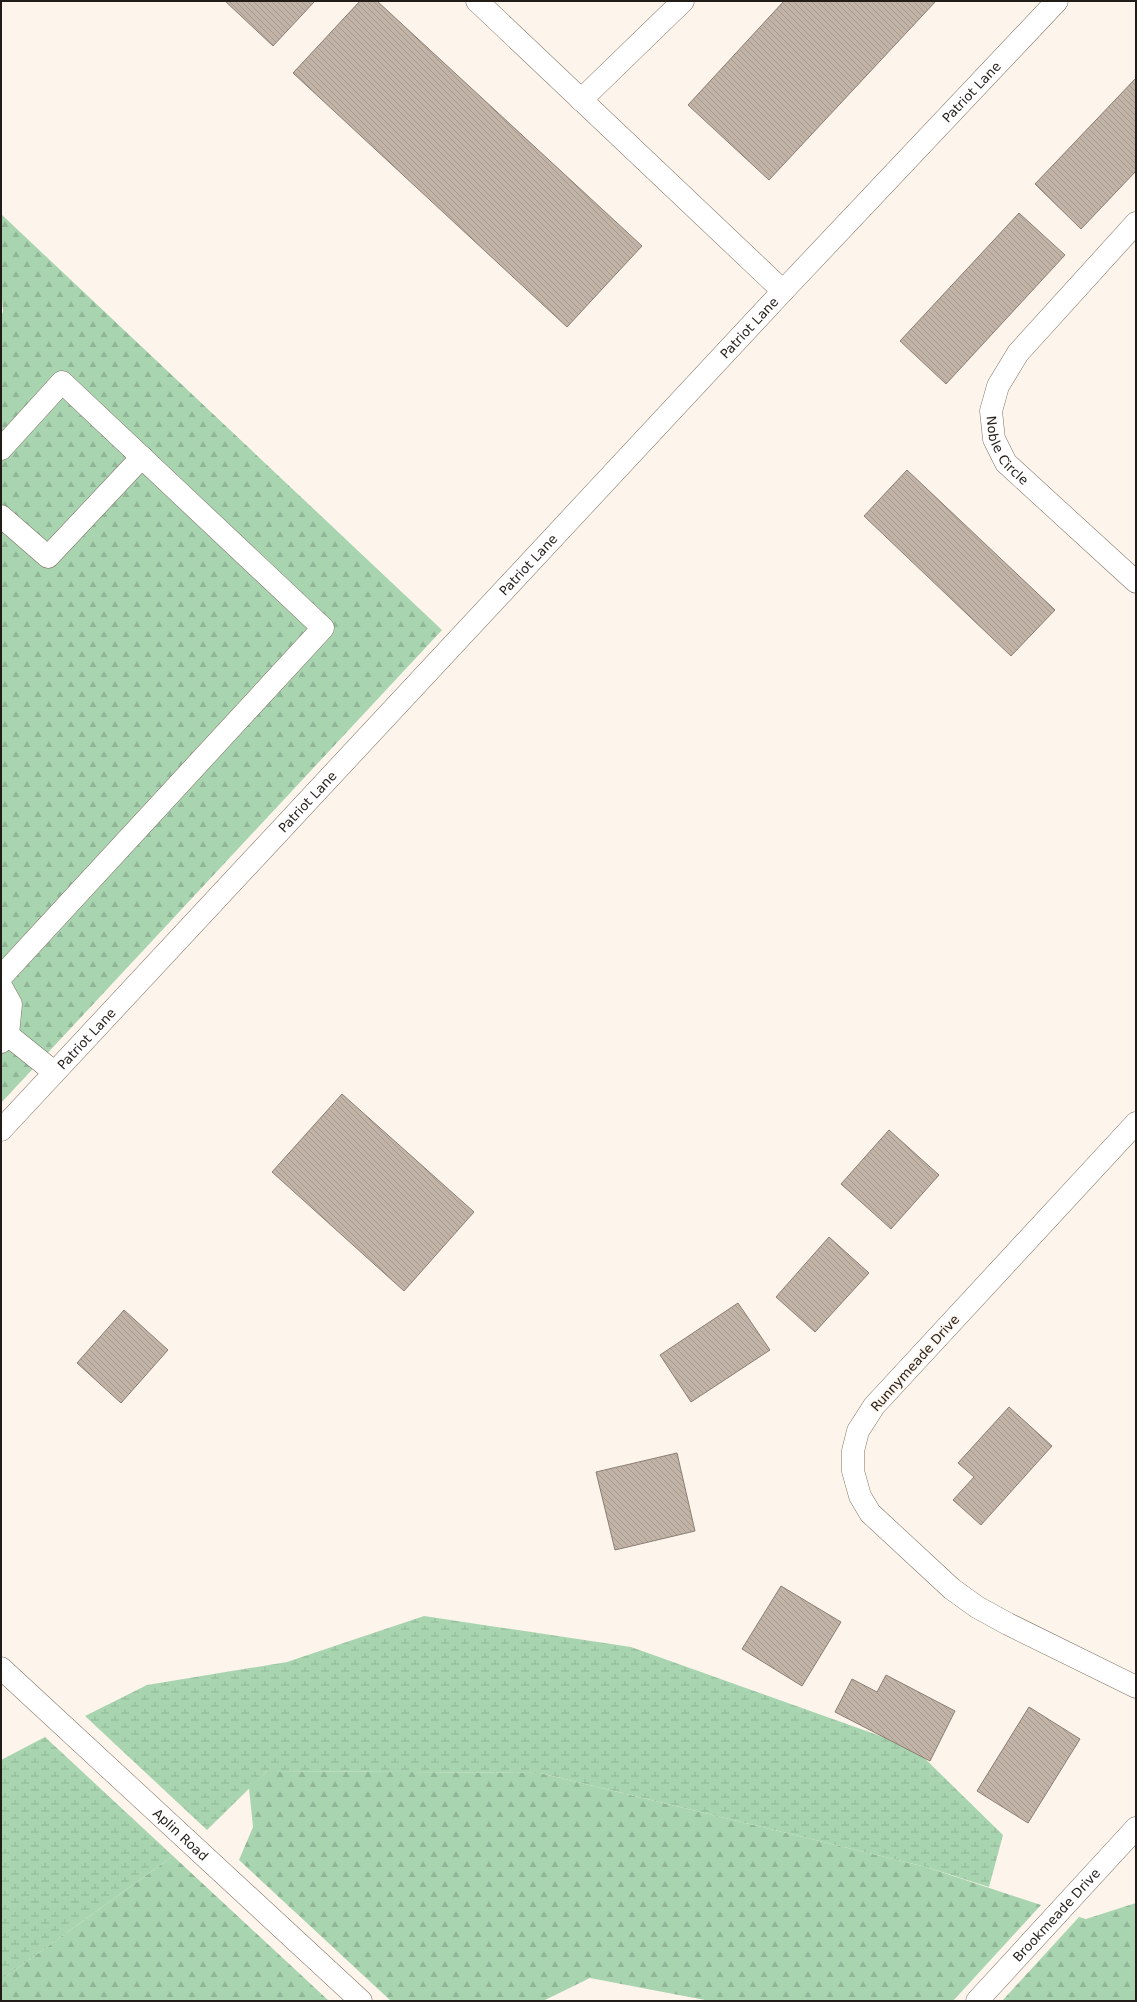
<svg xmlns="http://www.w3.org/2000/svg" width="1137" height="2002" font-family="'DejaVu Sans',sans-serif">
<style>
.forest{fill:url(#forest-firs)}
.wetland{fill:url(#wetland-marsh)}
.building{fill:url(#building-back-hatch);stroke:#8c7e73}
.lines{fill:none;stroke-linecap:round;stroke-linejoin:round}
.minor-casing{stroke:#7d7064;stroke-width:23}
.minor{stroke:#fff;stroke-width:22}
.labels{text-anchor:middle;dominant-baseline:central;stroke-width:3;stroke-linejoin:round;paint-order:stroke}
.street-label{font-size:13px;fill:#211c17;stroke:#fdf4ec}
</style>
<defs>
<pattern id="forest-firs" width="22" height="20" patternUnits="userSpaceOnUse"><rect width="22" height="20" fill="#a8d5b0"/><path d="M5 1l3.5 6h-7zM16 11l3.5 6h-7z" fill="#90b697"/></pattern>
<pattern id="wetland-marsh" width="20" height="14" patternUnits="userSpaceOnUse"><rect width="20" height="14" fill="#a8d5b0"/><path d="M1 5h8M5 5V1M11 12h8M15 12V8" fill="none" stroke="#90b697"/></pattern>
<pattern id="building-back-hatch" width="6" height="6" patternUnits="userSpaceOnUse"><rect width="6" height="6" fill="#c2b3a7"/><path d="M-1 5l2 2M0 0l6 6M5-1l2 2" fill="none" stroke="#a6998f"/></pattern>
</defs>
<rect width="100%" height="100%" fill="#fdf4ec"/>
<path class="forest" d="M1,214L442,630L1,1103V315L3,312L1,287Z
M267,1771L540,1773L926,1867L1041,1905L953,2001H710L590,1978L543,2001H391L239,1860L253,1827L249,1788Z
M173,1856L329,2001H1V1980Z
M1136,1903V2001H1002L1079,1917L1086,1919Z"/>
<path class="wetland" d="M424,1616L631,1647L914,1748L1003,1835L989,1887L926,1867L540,1773L267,1771L207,1830L85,1716L147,1685L287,1662Z
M45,1737L173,1856L1,1980V1760Z"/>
<path class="building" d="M225,1H315L273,46Z
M360,1H377L642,246L567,327L293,73Z
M784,1H936L769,180L688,105Z
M1136,78V171L1081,229L1035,184Z
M1019,213L1065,255L946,384L900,341Z
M907,470L1055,610L1011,656L864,516Z
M342,1094L474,1212L404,1291L272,1172Z
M889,1130L939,1175L891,1229L841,1184Z
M829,1237L869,1273L815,1332L776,1297Z
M738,1303L770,1350L691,1402L660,1355Z
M124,1310L168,1350L121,1403L77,1363Z
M1009,1407L1052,1446L981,1525L953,1500L974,1477L958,1463Z
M677,1453L695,1531L615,1550L596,1472Z
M781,1586L841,1622L802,1686L742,1649Z
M886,1675L955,1711L930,1761L835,1712L852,1679L877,1692Z
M1029,1707L1080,1739L1028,1823L977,1791Z"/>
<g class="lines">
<defs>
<g id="minor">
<path d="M477,1L783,291"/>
<path d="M581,100L683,1"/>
<path id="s1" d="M1136,223L1018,353L998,386L991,411L994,439L1006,463L1136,582"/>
<path d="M1,449L62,382L323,628L1,977"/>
<path d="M1,516L48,557L142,457"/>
<path d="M1,986L11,1004L8,1035"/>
<path d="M1,1042L8,1035L54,1072"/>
<path d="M1136,1123L874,1406L858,1431L853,1451V1471L860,1496L870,1513L952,1589L977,1607L1008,1624L1136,1687"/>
<path id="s2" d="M1,1130L783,291L1057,1"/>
<path id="s3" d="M1,1668L361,2001"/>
<path id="s4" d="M977,2001L1136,1828"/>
</g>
</defs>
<use href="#minor" class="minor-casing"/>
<use href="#minor" class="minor"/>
</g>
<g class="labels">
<g class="street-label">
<text stroke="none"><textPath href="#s2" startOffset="1421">Patriot Lane</textPath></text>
<text stroke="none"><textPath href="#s2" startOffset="1097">Patriot Lane</textPath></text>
<text stroke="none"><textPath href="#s1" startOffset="284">Noble Circle</textPath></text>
<text stroke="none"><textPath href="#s2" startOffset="773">Patriot Lane</textPath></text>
<text stroke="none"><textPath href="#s2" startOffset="449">Patriot Lane</textPath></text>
<text stroke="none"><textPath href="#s2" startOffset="125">Patriot Lane</textPath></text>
<text transform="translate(915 1363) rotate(-48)">Runnymeade Drive</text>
<text stroke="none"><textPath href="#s3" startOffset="245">Aplin Road</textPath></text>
<text stroke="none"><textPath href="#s4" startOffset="117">Brookmeade Drive</textPath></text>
</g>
</g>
<rect width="1137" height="2002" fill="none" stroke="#211c17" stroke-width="4"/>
</svg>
